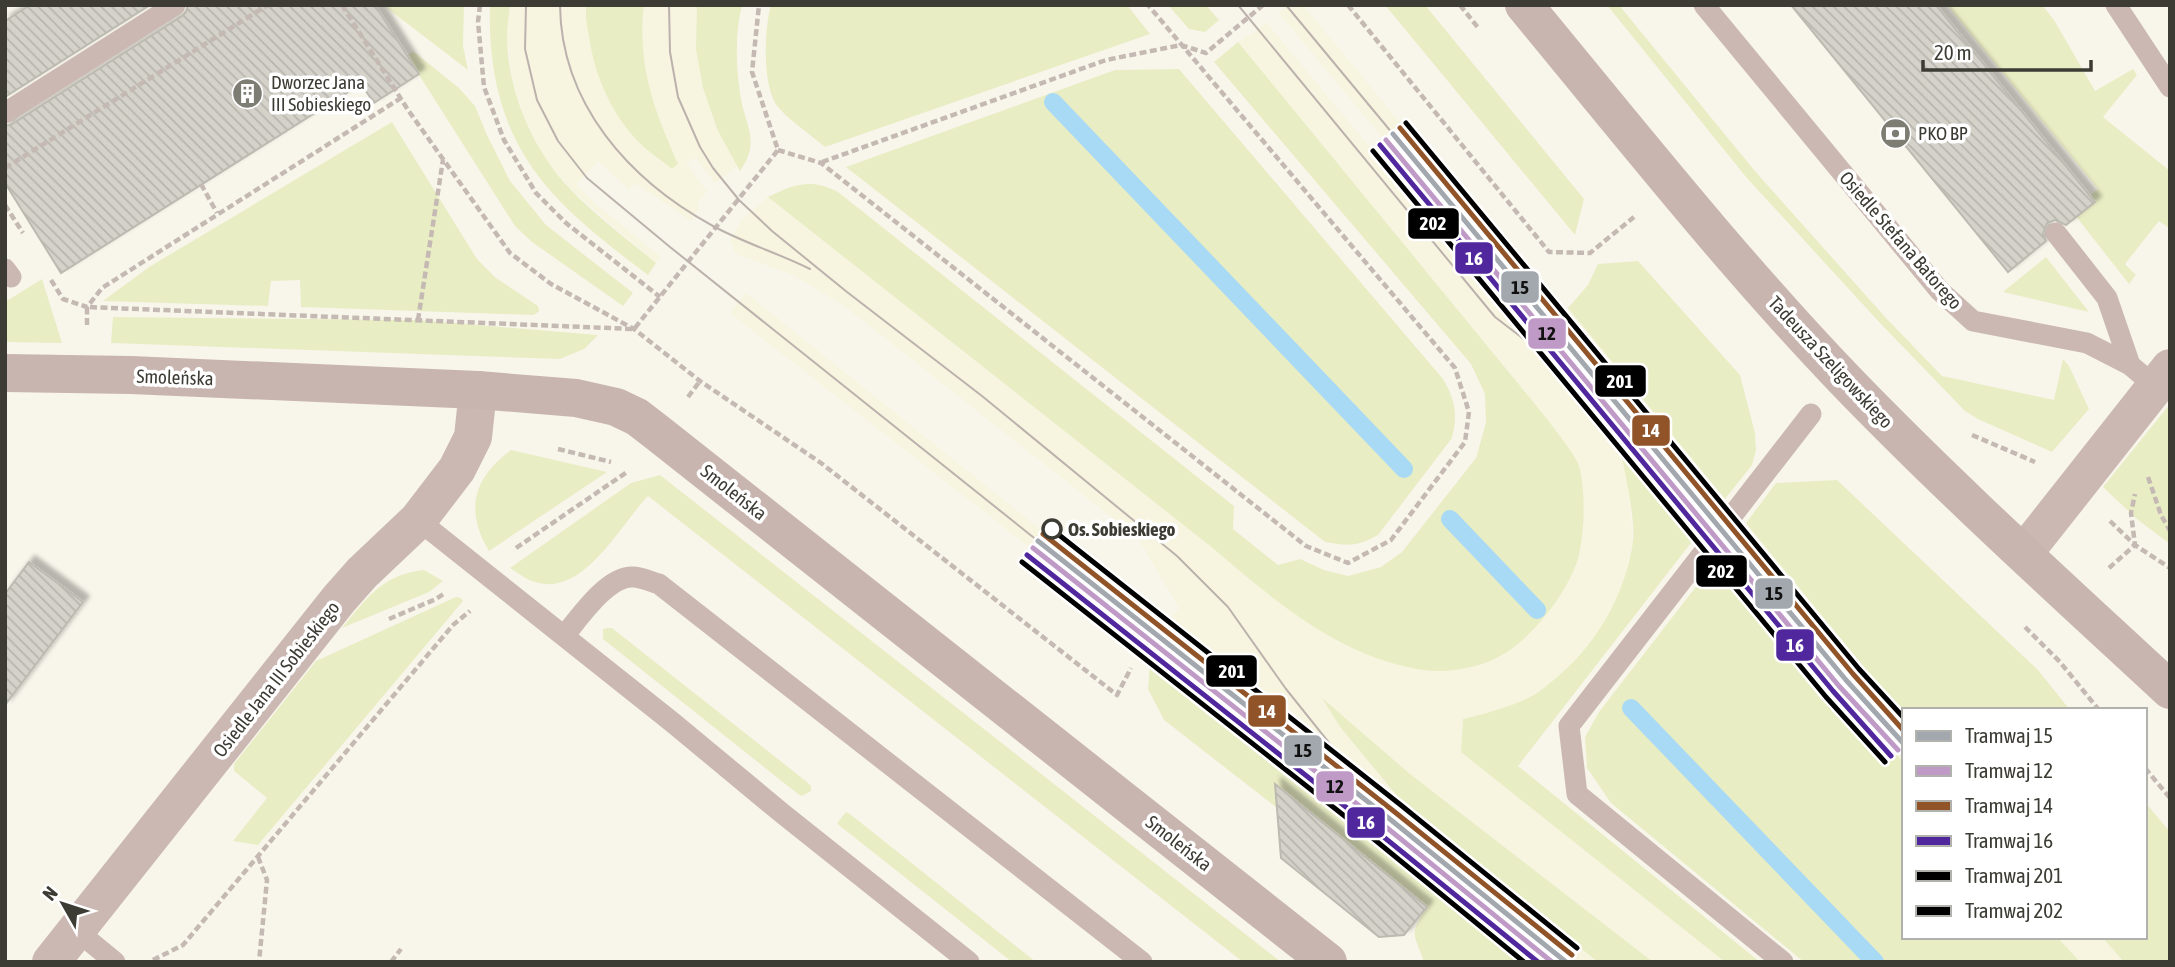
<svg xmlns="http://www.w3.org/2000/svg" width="2175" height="967" font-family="'Asap Condensed',sans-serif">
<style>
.built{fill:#f7f4df}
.green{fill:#e9edc4}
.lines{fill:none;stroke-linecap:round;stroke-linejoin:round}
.stream{stroke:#a8d9f5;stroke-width:18}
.building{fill:url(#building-back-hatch);stroke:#bcbab1;stroke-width:2;filter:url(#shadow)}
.path{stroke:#c5b9b3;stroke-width:4.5;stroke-dasharray:7 3.5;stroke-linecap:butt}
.lane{stroke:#cbb8b3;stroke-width:21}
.street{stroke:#cbb8b3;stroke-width:38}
.secondary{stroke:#c9b5af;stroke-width:38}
.tram{stroke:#bcb2ad;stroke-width:2}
.tram-1-casing{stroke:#fff;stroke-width:10}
.tram-2-casing{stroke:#fff;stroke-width:10}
.tram-3-casing{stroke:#fff;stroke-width:10}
.tram-4-casing{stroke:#fff;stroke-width:10}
.tram-5-casing{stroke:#fff;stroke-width:10}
.tram-6-casing{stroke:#fff;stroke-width:10}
.tram-1{stroke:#a2a8ae;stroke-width:5}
.tram-2{stroke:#bf9ac6;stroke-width:5}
.tram-3{stroke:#915429;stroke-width:5}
.tram-4{stroke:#51279e;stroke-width:5}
.tram-5{stroke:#000;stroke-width:5}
.tram-6{stroke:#000;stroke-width:5}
.stop-dot{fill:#fff;stroke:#3d3c34;stroke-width:3.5}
.labels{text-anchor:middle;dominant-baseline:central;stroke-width:7;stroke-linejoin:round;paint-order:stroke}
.poi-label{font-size:19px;fill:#3d3c34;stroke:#fff;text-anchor:start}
.street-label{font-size:19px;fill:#3d3c34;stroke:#fff}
.stop-label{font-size:19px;font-weight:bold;fill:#3d3c34;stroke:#fff;text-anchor:start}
.line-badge{stroke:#fff;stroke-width:2.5}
.badge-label{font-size:19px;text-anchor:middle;font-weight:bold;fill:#fff}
.pale-badge-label{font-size:19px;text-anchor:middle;font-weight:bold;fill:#111}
</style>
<defs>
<pattern id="building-back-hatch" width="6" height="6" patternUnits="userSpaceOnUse" patternTransform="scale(1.75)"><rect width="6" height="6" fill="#d4d2c9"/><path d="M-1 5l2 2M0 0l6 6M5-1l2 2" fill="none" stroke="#b7b5ad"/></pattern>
<filter id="shadow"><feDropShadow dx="6" dy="-6" stdDeviation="2" flood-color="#0004"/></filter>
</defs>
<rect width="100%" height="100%" fill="#f8f6eb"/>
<path class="built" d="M510,5H586L585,14L624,125L645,149L672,169L678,164L658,119L647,82L642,50L644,5H697L696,49L718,131L738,166L715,183L696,158L686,163L707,191L697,205L700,208L691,221L635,183L629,189L598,161L576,185L599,207L661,257L656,263L570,189L545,159L525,119L512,78L507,37Z
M1288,5H1303L1559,315L1568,308L1725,499L1701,530L1648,468L1630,502L1633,546L1620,592L1599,631L1572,665L1536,694L1503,709L1463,719L1461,751L1725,962H1653L1410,774L1324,700L1341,728L1408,809L1598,962H1534L1151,651V643L1179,608L1138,538L843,305L793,275L736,254L730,241L742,220L768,197L1214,549L1268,594L1338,642L1579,466L1548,420L1238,42L1248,34L1250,36L1266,22L1481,281L1493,271L1279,13Z
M746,293L1137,607L1125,622L730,313Z
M1746,523L1904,716V763L1722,553Z
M2057,937H2102L2124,962H2080Z"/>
<path class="green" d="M383,5H464L463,46L468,70Z
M490,5H510C509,16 507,27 507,38C508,92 533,150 570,189C596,216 627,239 656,263L648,275C607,244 563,211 533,169C499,121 488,63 490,5Z
M586,5H644C637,66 654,110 678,164L672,169C664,162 654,156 646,149C616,122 597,83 590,43C588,31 585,18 586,5Z
M697,5H742C735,33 736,65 740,93C744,125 762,140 740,171L718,131L703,88L696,49Z
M771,5H1127L1150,34L825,147C810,134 791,122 778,107C762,88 764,29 771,5Z
M1168,5H1206L1219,20L1205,32L1189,29Z
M1385,5H1425L1584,199L1575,235Z
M1607,5H1619L1754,170L1886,318L1942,376L2054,400L2063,359L2069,366L2089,409L2052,452L1978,419L1965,411L1880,323L1746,177Z
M1947,5H2042L2054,20L2095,91L2133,69L2137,75L2103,117L2170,171V229L2159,221L2125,264L2136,275L2129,284L2071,210L2098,189Z
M1238,42L1548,420C1556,432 1577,456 1580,469C1585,495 1585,527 1579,554C1572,588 1531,640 1500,656C1477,669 1443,674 1417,669C1336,654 1275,601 1214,549L768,197C794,184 812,178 838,192L1234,506L1233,529L1278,565L1300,559L1324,570L1348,576L1381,567L1402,552L1476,458L1486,423L1485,394L1471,364L1214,62Z
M413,51L459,88L475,106L487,135L510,181L546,225L633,293L623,306L532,242L515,226L407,56Z
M1179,69L1443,379C1455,399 1458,415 1452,438L1378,535C1357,547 1348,546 1325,542L846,167L1115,70Z
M392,122L477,259L496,278L538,306L539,311L534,315L301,307L300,280L271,281L268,306L103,301L149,267Z
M2046,257L2089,312L2003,292Z
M1638,261L1740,375L1755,433L1756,450L1752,465L1725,499L1568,308L1588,285L1598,264Z
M42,279L62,343L5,342V302Z
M113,317L418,320L598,335L584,349L560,359L111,343Z
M2170,404V544L2138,520L2103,487Z
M511,450L607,472L489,551C464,510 474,477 511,450Z
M1621,453L1648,468L1701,530L1518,766L1760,962H1725L1461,752L1463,719C1487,713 1511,707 1534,695C1541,691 1548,684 1555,679C1594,647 1623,599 1632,548C1637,524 1626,478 1621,453Z
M660,475L1281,962H1243L648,496C621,524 585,594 539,583C528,581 519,574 510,568L631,483Z
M1837,480L2038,670L2070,710H1904V716L1746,523L1776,483Z
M1722,553L1904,763V937H2057L2080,962H1804L1611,803L1587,768L1585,737L1599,712Z
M424,570L443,581L429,592L342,628C367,598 383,574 424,570Z
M456,597L461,598L463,601L258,845L233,841L267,798L234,771V764L316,661Z
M607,628H612L807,782L811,786V791L802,796L798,794L603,639V629Z
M1151,651L1534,962H1424C1413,931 1409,935 1427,907L1277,808L1164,720L1148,689Z
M1322,698L1410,774L1653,962H1598L1408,809L1341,728Z
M2145,802L2170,832V962H2124L2102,937H2145Z
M846,812L850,814L1036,962H1012L840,826L837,823Z"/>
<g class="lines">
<path class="stream" d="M1053,102L1404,469
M1450,519L1537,610
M1631,708L1875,962"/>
</g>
<path class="building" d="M30,5H150L5,97V21Z
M188,5H375L419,74L374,103L361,84L61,273L5,183V126L12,124L182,16L186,12Z
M1791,5H1936L2095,202L2066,225L2055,220L2047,223L2043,234L2046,241L2008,272Z
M29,562L83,602L5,705V594Z
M1275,784L1427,907L1404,935L1379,937L1281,858Z"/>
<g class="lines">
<path class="path" d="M342,5L408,110L510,253L551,284L634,329L700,381L821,463L1117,695L1131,668
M480,5L478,22L484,87L504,140L536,193L566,223L660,297
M1348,5L1549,252L1590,253L1634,217
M1460,5L1479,29
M778,150L821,163L1306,546L1348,563L1391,540L1465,442L1469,412L1455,368L1148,5
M822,162L1106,60L1181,45L1206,53L1263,5
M5,168L268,5
M201,184L217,213
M5,205L23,233
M51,280L63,299L87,307L102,288L401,98
M418,320L443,160
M87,325V307L634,329L778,150L752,72L759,5
M688,397L700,381
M1972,435L2035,462
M558,449L611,462
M2148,477L2161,515L2170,531
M2110,521L2135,545L2170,568
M516,548L627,472
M2109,568L2135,545L2131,513L2135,494
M389,619L436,599L445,593
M2025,627L2060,662L2099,710
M2145,768L2170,798
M258,857L267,880L259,962
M153,960L183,945L453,625L470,611
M391,962L401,949"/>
<path class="lane" d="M1704,5L1940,291L1973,321L2087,343L2130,365L2155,386
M2116,5L2170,87
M5,113L175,5
M2056,233L2107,298L2130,365
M5,269L11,277
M418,520L672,722L783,814L969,962
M564,636C579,618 606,578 631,577C640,576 651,582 659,584L1142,962
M76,930L115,962
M1783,962L1577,794L1569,726L1811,414"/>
<path class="street" d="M2024,553L2170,368
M51,962L339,599L362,573L418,520L457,469L473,437L478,390"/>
<path class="secondary" d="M1524,5C1629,132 1731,261 1844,379C1948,487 2060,588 2170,690
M5,373L131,375L478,390L576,398L616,407L637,417L659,434L1328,962"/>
<path class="tram" d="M526,5L525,49L537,100L558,141L587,178L670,247L1038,541
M560,5C561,104 629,180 713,226C744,243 778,253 810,269
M669,5L670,52L678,97L700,147L713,168L739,200L772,231L847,292L982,396L1177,556L1228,607L1286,689L1391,820
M1238,5L1495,317L1594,393L1644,438
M1286,5L1393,134"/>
<defs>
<path id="tram-1" d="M1393,134L1846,680L1904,744
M1038,541L1391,820L1566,962"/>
<path id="tram-2" d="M1386,140L1839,686L1898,750
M1033,548L1386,827L1552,962"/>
<path id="tram-3" d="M1400,128L1853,674L1904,731
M1043,534L1396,813L1572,955"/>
<path id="tram-4" d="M1380,145L1833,691L1891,756
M1027,555L1380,834L1538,962"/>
<path id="tram-5" d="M1406,123L1859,669L1904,718
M1049,527L1402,806L1577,948"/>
<path id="tram-6" d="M1373,151L1826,697L1885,762
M1022,562L1375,840L1524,962"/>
</defs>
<use href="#tram-1" class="tram-1-casing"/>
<use href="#tram-2" class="tram-2-casing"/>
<use href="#tram-3" class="tram-3-casing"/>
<use href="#tram-4" class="tram-4-casing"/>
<use href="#tram-5" class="tram-5-casing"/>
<use href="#tram-6" class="tram-6-casing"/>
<use href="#tram-1" class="tram-1"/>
<use href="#tram-2" class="tram-2"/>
<use href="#tram-3" class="tram-3"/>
<use href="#tram-4" class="tram-4"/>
<use href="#tram-5" class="tram-5"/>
<use href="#tram-6" class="tram-6"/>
</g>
<defs>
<symbol id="building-disc" viewBox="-11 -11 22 22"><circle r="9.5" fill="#7e7d74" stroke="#fff"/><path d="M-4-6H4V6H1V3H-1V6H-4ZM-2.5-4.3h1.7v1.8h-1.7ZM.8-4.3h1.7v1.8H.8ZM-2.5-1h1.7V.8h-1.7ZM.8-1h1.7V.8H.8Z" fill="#fff"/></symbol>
<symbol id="bank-disc" viewBox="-11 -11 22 22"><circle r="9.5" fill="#7e7d74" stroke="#fff"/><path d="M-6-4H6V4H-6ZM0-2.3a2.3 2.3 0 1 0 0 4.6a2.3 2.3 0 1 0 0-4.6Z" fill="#fff"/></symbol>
</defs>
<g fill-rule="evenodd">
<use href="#building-disc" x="230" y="76" width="35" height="35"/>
<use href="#bank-disc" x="1878" y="116" width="35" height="35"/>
</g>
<circle class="stop-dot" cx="1052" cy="529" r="9"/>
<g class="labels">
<g class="poi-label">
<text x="271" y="82">Dworzec Jana<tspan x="271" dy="22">III Sobieskiego</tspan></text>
<text x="1918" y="133">PKO BP</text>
</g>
<g class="street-label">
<text transform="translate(1901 240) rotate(49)">Osiedle Stefana Batorego</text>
<text transform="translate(1831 362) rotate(47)">Tadeusza Szeligowskiego</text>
<text transform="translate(175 377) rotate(2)">Smoleńska</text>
<text transform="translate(734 492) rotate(38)">Smoleńska</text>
<text transform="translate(276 679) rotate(-52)">Osiedle Jana III Sobieskiego</text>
<text transform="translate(1179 843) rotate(38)">Smoleńska</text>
</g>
<g class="stop-label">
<text x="1068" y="529">Os. Sobieskiego</text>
</g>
</g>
<g class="line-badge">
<rect x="1407" y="207" width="53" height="33" rx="7" fill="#000"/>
<rect x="1454" y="241" width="40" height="34" rx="7" fill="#51279e"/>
<rect x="1500" y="270" width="40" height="34" rx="7" fill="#a2a8ae"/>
<rect x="1527" y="317" width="40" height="33" rx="7" fill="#bf9ac6"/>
<rect x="1594" y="364" width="53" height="34" rx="7" fill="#000"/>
<rect x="1631" y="414" width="40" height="33" rx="7" fill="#915429"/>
<rect x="1695" y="554" width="53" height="34" rx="7" fill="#000"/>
<rect x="1754" y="577" width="40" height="33" rx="7" fill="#a2a8ae"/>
<rect x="1775" y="628" width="40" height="34" rx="7" fill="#51279e"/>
<rect x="1205" y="654" width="53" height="34" rx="7" fill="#000"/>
<rect x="1247" y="694" width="40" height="34" rx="7" fill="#915429"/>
<rect x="1283" y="734" width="40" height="33" rx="7" fill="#a2a8ae"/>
<rect x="1315" y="770" width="40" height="33" rx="7" fill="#bf9ac6"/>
<rect x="1346" y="806" width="40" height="33" rx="7" fill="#51279e"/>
</g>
<g class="badge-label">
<text x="1433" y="230">202</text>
<text x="1474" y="265">16</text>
<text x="1620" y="388">201</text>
<text x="1651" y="437">14</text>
<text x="1721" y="578">202</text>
<text x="1795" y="652">16</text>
<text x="1232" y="678">201</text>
<text x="1267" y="718">14</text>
<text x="1366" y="829">16</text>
</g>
<g class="pale-badge-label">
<text x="1520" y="294">15</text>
<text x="1547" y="340">12</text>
<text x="1774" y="600">15</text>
<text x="1303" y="757">15</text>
<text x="1335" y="793">12</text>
</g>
<rect width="2175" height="967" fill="none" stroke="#3d3c34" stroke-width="14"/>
<rect x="1902" y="708" width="245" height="231" fill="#ffffff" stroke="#b1b1ae" stroke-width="2"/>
<rect x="1916" y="731" width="35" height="10" fill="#a2a8ae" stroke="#b1b1ae" stroke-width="2"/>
<text x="1965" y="743" font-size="21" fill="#3d3c34">Tramwaj 15</text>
<rect x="1916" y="766" width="35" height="10" fill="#bf9ac6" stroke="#b1b1ae" stroke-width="2"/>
<text x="1965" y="778" font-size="21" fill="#3d3c34">Tramwaj 12</text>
<rect x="1916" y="801" width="35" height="10" fill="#915429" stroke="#b1b1ae" stroke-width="2"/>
<text x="1965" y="813" font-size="21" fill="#3d3c34">Tramwaj 14</text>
<rect x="1916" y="836" width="35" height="10" fill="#51279e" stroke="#b1b1ae" stroke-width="2"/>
<text x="1965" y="848" font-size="21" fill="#3d3c34">Tramwaj 16</text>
<rect x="1916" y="871" width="35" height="10" fill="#000000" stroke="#b1b1ae" stroke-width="2"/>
<text x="1965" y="883" font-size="21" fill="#3d3c34">Tramwaj 201</text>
<rect x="1916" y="906" width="35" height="10" fill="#000000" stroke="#b1b1ae" stroke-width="2"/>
<text x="1965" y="918" font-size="21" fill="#3d3c34">Tramwaj 202</text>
<g transform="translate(63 904) rotate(309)" stroke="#ffffff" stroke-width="5" paint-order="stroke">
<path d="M0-5L12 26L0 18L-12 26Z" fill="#3d3c34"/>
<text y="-10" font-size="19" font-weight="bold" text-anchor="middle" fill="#3d3c34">N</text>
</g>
<path d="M1923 60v10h168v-10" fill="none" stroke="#3d3c34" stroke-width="3.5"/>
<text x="1934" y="60" font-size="21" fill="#3d3c34" stroke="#ffffff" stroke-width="5" paint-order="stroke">20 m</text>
</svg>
